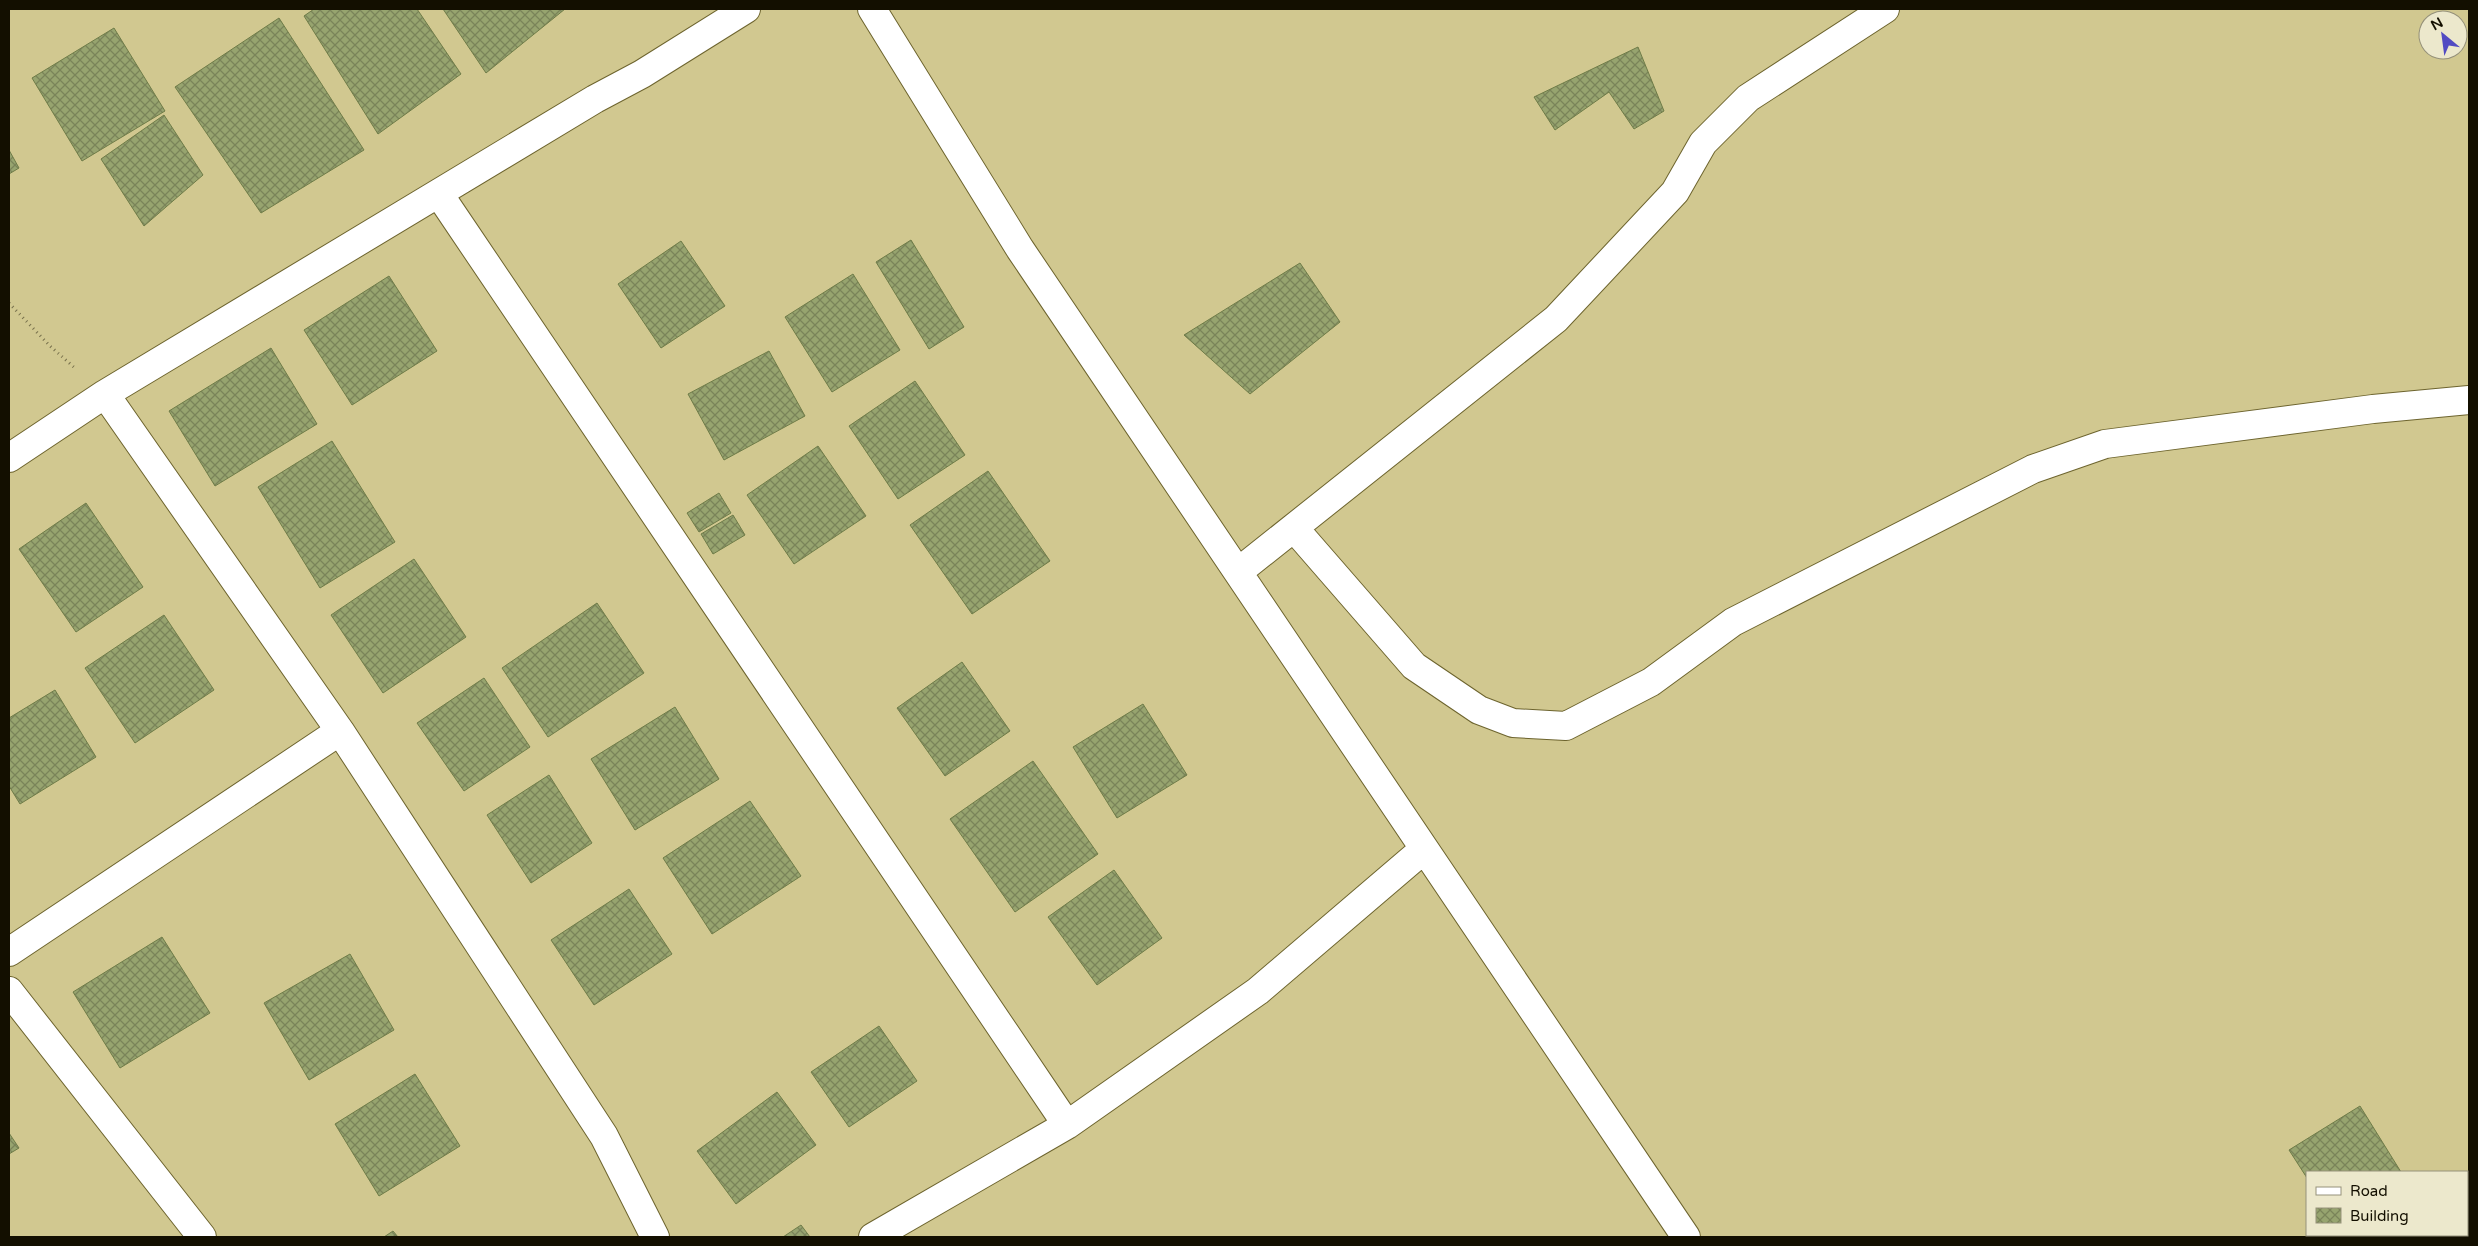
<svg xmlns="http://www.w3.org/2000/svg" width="2478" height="1246" font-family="'Varela Round',sans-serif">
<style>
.building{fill:url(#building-cross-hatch);stroke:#6f7c48}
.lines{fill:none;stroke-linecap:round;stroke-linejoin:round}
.minor-casing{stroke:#6d642e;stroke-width:30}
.path{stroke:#77704c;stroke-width:3;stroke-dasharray:1 4;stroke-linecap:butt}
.minor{stroke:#fff;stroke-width:28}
</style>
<defs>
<pattern id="building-cross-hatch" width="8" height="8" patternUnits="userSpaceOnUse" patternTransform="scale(1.25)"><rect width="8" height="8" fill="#97a46f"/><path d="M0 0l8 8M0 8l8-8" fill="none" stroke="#7a8459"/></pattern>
</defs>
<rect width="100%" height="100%" fill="#d1c890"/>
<path class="building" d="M314,9H417L461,74L378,134L304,16Z
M443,9H565L486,73Z
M279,18L364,150L261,213L175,87Z
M114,28L165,111L82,161L32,78Z
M1638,47L1664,111L1634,129L1609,92L1555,130L1534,97Z
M164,115L203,175L144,226L101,159Z
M9,150L19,168L9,174Z
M911,240L964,327L929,349L876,262Z
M681,241L725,306L661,348L618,284Z
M1300,263L1340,322L1250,394L1184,335Z
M853,274L900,350L832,392L785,317Z
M389,276L437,351L352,405L304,330Z
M271,348L317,424L215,486L169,411Z
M769,351L805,416L724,460L688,394Z
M915,381L965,455L898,499L849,426Z
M332,441L395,542L320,588L258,487Z
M818,446L866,516L794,564L747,495Z
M988,471L1050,561L972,614L910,525Z
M719,493L731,513L699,532L687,513Z
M86,503L143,587L76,632L19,549Z
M733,515L745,535L713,554L701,534Z
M414,559L466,637L383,693L331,615Z
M597,603L644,673L548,737L502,668Z
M164,615L214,690L135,743L85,668Z
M962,662L1010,731L945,776L897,708Z
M484,678L530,747L464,791L417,723Z
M55,690L96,757L20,804L9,786V718Z
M1143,704L1187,775L1117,818L1073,747Z
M675,707L719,779L635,830L591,759Z
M1033,761L1098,854L1015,912L950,819Z
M549,775L592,843L531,883L487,815Z
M750,801L801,876L712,934L663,858Z
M1114,870L1162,938L1097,985L1048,917Z
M629,889L672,954L594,1005L551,940Z
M162,937L210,1013L120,1068L73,992Z
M350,954L394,1030L309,1080L264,1003Z
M879,1026L917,1081L849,1127L811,1072Z
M415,1074L460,1146L379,1196L335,1124Z
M777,1092L816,1145L736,1204L697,1151Z
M2360,1106L2401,1172H2307V1178L2289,1150Z
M9,1133L19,1148L9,1154Z
M801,1225L810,1237H783Z
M393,1231L398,1237H384Z"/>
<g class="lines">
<defs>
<path id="minor" d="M872,9L1020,249L1686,1237
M439,194L1067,1125
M105,394L340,731L604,1136L655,1237
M9,458L105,394L595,99L642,74L746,9
M1294,528L1414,666L1479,710L1513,723L1566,726L1651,682L1733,622L2033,469L2105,444L2373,409L2469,400
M1238,572L1556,319L1675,192L1703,143L1748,98L1885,9
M9,952L340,731
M9,991L202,1237
M2467,1205L2469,1204
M873,1237L1067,1125L1258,991L1423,850
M2418,1237L2422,1235"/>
</defs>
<use href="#minor" class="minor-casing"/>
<path class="path" d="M9,303L50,346L76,369"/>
<use href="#minor" class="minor"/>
</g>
<rect width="2478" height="1246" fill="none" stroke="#130f00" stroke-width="20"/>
<rect x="2306" y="1171" width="162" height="65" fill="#ece8cc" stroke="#95917a"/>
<rect x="2316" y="1187" width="25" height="8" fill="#ffffff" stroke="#95917a"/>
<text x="2350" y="1196" font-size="15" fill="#130f00">Road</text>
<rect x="2316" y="1208" width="25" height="15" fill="url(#building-cross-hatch)" stroke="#95917a"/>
<text x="2350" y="1221" font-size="15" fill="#130f00">Building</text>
<g transform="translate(2443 35) rotate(331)"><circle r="24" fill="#ece8cc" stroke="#95917a"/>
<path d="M0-4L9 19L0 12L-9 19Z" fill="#524bc2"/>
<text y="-8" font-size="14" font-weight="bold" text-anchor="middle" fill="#130f00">N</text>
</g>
</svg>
